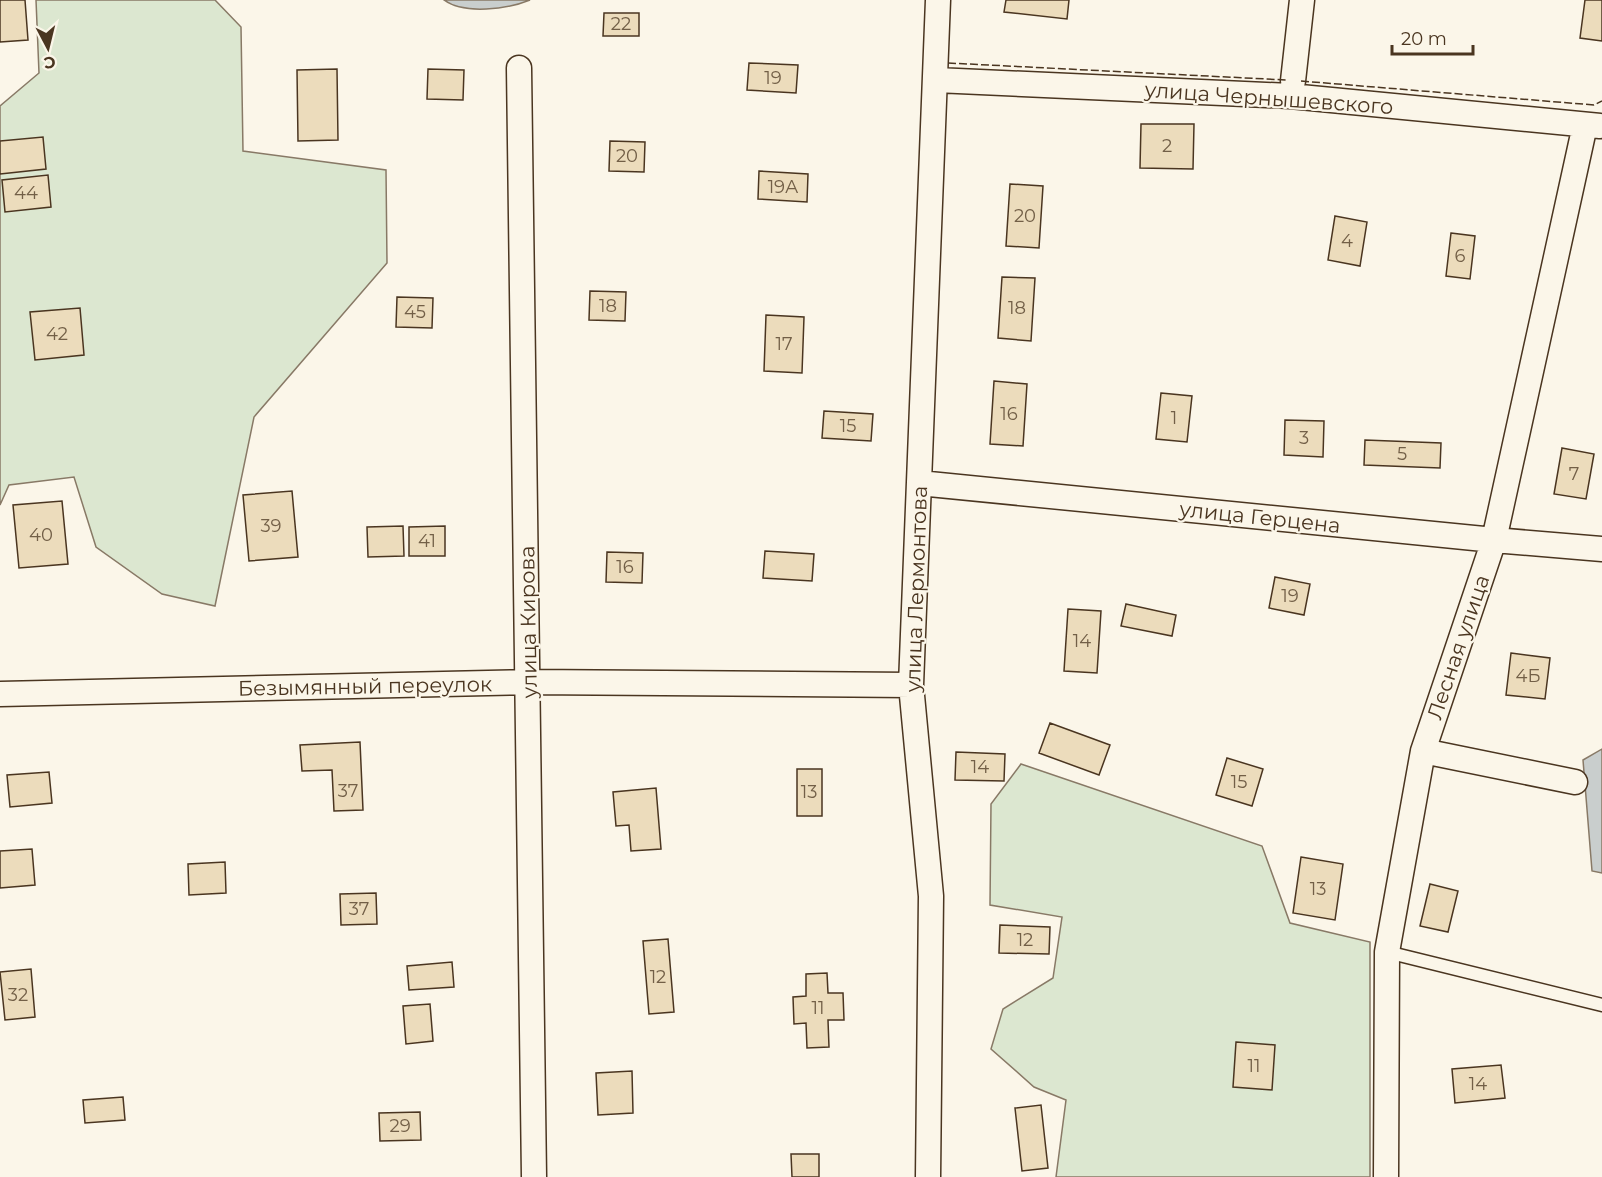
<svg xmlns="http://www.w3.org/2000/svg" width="1602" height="1177" font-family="Montserrat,sans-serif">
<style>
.green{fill:#dce7d0;stroke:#887966;stroke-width:1.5}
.water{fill:#c9cecd;stroke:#887966;stroke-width:1.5}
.building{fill:#ecdcbc;stroke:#4a3520;stroke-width:1.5}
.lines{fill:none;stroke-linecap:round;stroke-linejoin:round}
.lane-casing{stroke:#4a3520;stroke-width:15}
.street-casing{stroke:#4a3520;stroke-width:27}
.lane{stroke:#fbf6e9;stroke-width:12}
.street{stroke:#fbf6e9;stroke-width:24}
.fence{stroke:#4a3520;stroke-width:1.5;stroke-dasharray:8 3;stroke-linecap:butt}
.labels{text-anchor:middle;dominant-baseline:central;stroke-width:4.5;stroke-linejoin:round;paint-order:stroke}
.number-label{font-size:18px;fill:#725f47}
.street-label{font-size:21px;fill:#4a3520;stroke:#fbf6e9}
</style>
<rect width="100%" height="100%" fill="#fbf6e9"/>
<path class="green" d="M36,0H215L241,27L243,151L386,170L387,263L254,417L215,606L162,594L96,547L74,477L9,485L0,505V106L39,73Z
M1021,764L1262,846L1290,923L1370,942V1177H1056L1066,1100L1034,1087L991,1049L1003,1009L1053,978L1062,917L990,905L991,804Z"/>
<path class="water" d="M444,0H530C508,9 464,15 444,0Z
M1602,749V873L1592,871L1583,760Z"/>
<path class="building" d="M0,0H25L28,40L0,42Z
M1006,0H1069L1067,19L1004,12Z
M1585,0H1602V41L1580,38Z
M604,13H639V36H603Z
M749,63L798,65L796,93L747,90Z
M337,69L338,140L298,141L297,70Z
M428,69L464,70L463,100L427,99Z
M1141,124H1194L1193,169L1140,168Z
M43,137L46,169L0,174V141Z
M610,141L645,142L644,172L609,171Z
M759,171L808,174L807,202L758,199Z
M48,175L51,207L5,212L2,180Z
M1010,184L1043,186L1039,248L1006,246Z
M1335,216L1367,222L1360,266L1328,260Z
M1451,233L1475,236L1470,279L1446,276Z
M1002,277L1035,278L1031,341L998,338Z
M590,291L626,292L625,321L589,320Z
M397,297L433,298L432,328L396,327Z
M80,308L84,355L35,360L30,312Z
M766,315L804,317L802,373L764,371Z
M994,381L1027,384L1023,446L990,444Z
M1161,393L1192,396L1187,442L1156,439Z
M824,411L873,414L871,441L822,438Z
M1285,420L1324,421L1323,457L1284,455Z
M1365,440L1441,443L1440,468L1364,465Z
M1562,448L1594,454L1586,499L1554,494Z
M292,491L298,557L249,561L243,495Z
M62,501L68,564L19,568L13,505Z
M403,526L404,556L368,557L367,527Z
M445,526V556H409V527Z
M765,551L814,554L812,581L763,578Z
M607,552L643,553L642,583L606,582Z
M1275,577L1310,584L1304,615L1269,608Z
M1126,604L1176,615L1172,636L1121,626Z
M1068,609L1101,611L1097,673L1064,671Z
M1511,653L1550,658L1545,699L1506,695Z
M1050,723L1110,745L1099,775L1039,753Z
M360,742L363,810L334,811L332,770L302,771L300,745Z
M956,752L1005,754L1004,781L955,780Z
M1227,758L1263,769L1252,806L1216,795Z
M797,769H822V816H797Z
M49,772L52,803L10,807L7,775Z
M656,788L661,849L631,851L629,825L616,826L613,792Z
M32,849L35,885L0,888V851Z
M1301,857L1343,864L1335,920L1293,913Z
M225,862L226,893L189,895L188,864Z
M1430,884L1458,891L1448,932L1420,926Z
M376,893L377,924L341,925L340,894Z
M1000,925L1050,927L1049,954L999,953Z
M668,939L674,1012L649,1014L643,941Z
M452,962L454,987L409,990L407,966Z
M31,969L35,1017L5,1020L0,972Z
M827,973L828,993H843L844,1020H828L829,1047L807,1048L806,1023L794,1024L793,997L806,996V974Z
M430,1004L433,1041L406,1044L403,1006Z
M1236,1042L1275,1045L1272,1090L1233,1087Z
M1501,1065L1505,1098L1455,1103L1452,1069Z
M632,1071L633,1113L598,1115L596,1073Z
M123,1097L125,1120L85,1123L83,1100Z
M1041,1105L1048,1168L1022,1171L1015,1108Z
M420,1112L421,1140L380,1141L379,1113Z
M791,1154H819V1177H792Z"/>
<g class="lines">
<defs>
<path id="lane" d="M1387,952L1602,1005"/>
<path id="street" d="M519,68L534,1177
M936,80L1290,96L1600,126
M1293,81L1302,0
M919,483L1494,540L1602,549
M0,694L529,682L911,685
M1423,751L1575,782
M928,1177L931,896L911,685L938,0
M1386,1177L1387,952L1423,751L1494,540L1585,125"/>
</defs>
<use href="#lane" class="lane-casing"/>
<use href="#street" class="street-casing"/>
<use href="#lane" class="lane"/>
<use href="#street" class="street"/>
<path class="fence" d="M948,63L1286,80
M1301,81L1594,105L1602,101"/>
</g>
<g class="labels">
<g class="number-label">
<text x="621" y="24">22</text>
<text x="773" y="78">19</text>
<text x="1167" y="146">2</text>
<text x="627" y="156">20</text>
<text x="783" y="187">19А</text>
<text x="26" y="193">44</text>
<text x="1025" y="216">20</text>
<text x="1347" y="241">4</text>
<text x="1460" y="256">6</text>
<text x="608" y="306">18</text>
<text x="1017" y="308">18</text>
<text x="415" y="312">45</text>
<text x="57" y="334">42</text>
<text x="784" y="344">17</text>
<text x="1009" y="414">16</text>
<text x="1174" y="418">1</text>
<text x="848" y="426">15</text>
<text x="1304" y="438">3</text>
<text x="1402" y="454">5</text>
<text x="1574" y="474">7</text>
<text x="271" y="526">39</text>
<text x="41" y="535">40</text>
<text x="427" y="541">41</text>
<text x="625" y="567">16</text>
<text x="1290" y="596">19</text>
<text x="1082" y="641">14</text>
<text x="1528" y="676">4Б</text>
<text x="980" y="767">14</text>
<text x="1239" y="782">15</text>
<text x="348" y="791">37</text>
<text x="809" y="792">13</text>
<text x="1318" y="889">13</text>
<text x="359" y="909">37</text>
<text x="1025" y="940">12</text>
<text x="658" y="977">12</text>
<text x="18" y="995">32</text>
<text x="818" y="1008">11</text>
<text x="1254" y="1066">11</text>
<text x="1478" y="1084">14</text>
<text x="400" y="1126">29</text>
</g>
<g class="street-label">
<text transform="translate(1269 98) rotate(4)">улица Чернышевского</text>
<text transform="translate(1260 517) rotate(6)">улица Герцена</text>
<text transform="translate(916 589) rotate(-88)">улица Лермонтова</text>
<text transform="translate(528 622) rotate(-91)">улица Кирова</text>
<text transform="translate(1458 647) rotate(-71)">Лесная улица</text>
<text transform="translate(365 686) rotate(-1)">Безымянный переулок</text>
</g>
</g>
<g transform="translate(48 48) rotate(173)" stroke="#fbf6e9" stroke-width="4.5" paint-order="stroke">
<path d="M0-4.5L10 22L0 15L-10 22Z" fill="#4a3520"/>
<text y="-9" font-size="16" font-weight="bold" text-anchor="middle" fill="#4a3520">С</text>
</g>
<path d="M1392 45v9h81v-9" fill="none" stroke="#4a3520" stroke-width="3"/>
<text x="1401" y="45" font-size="18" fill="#4a3520" stroke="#fbf6e9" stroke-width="4.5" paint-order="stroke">20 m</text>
</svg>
